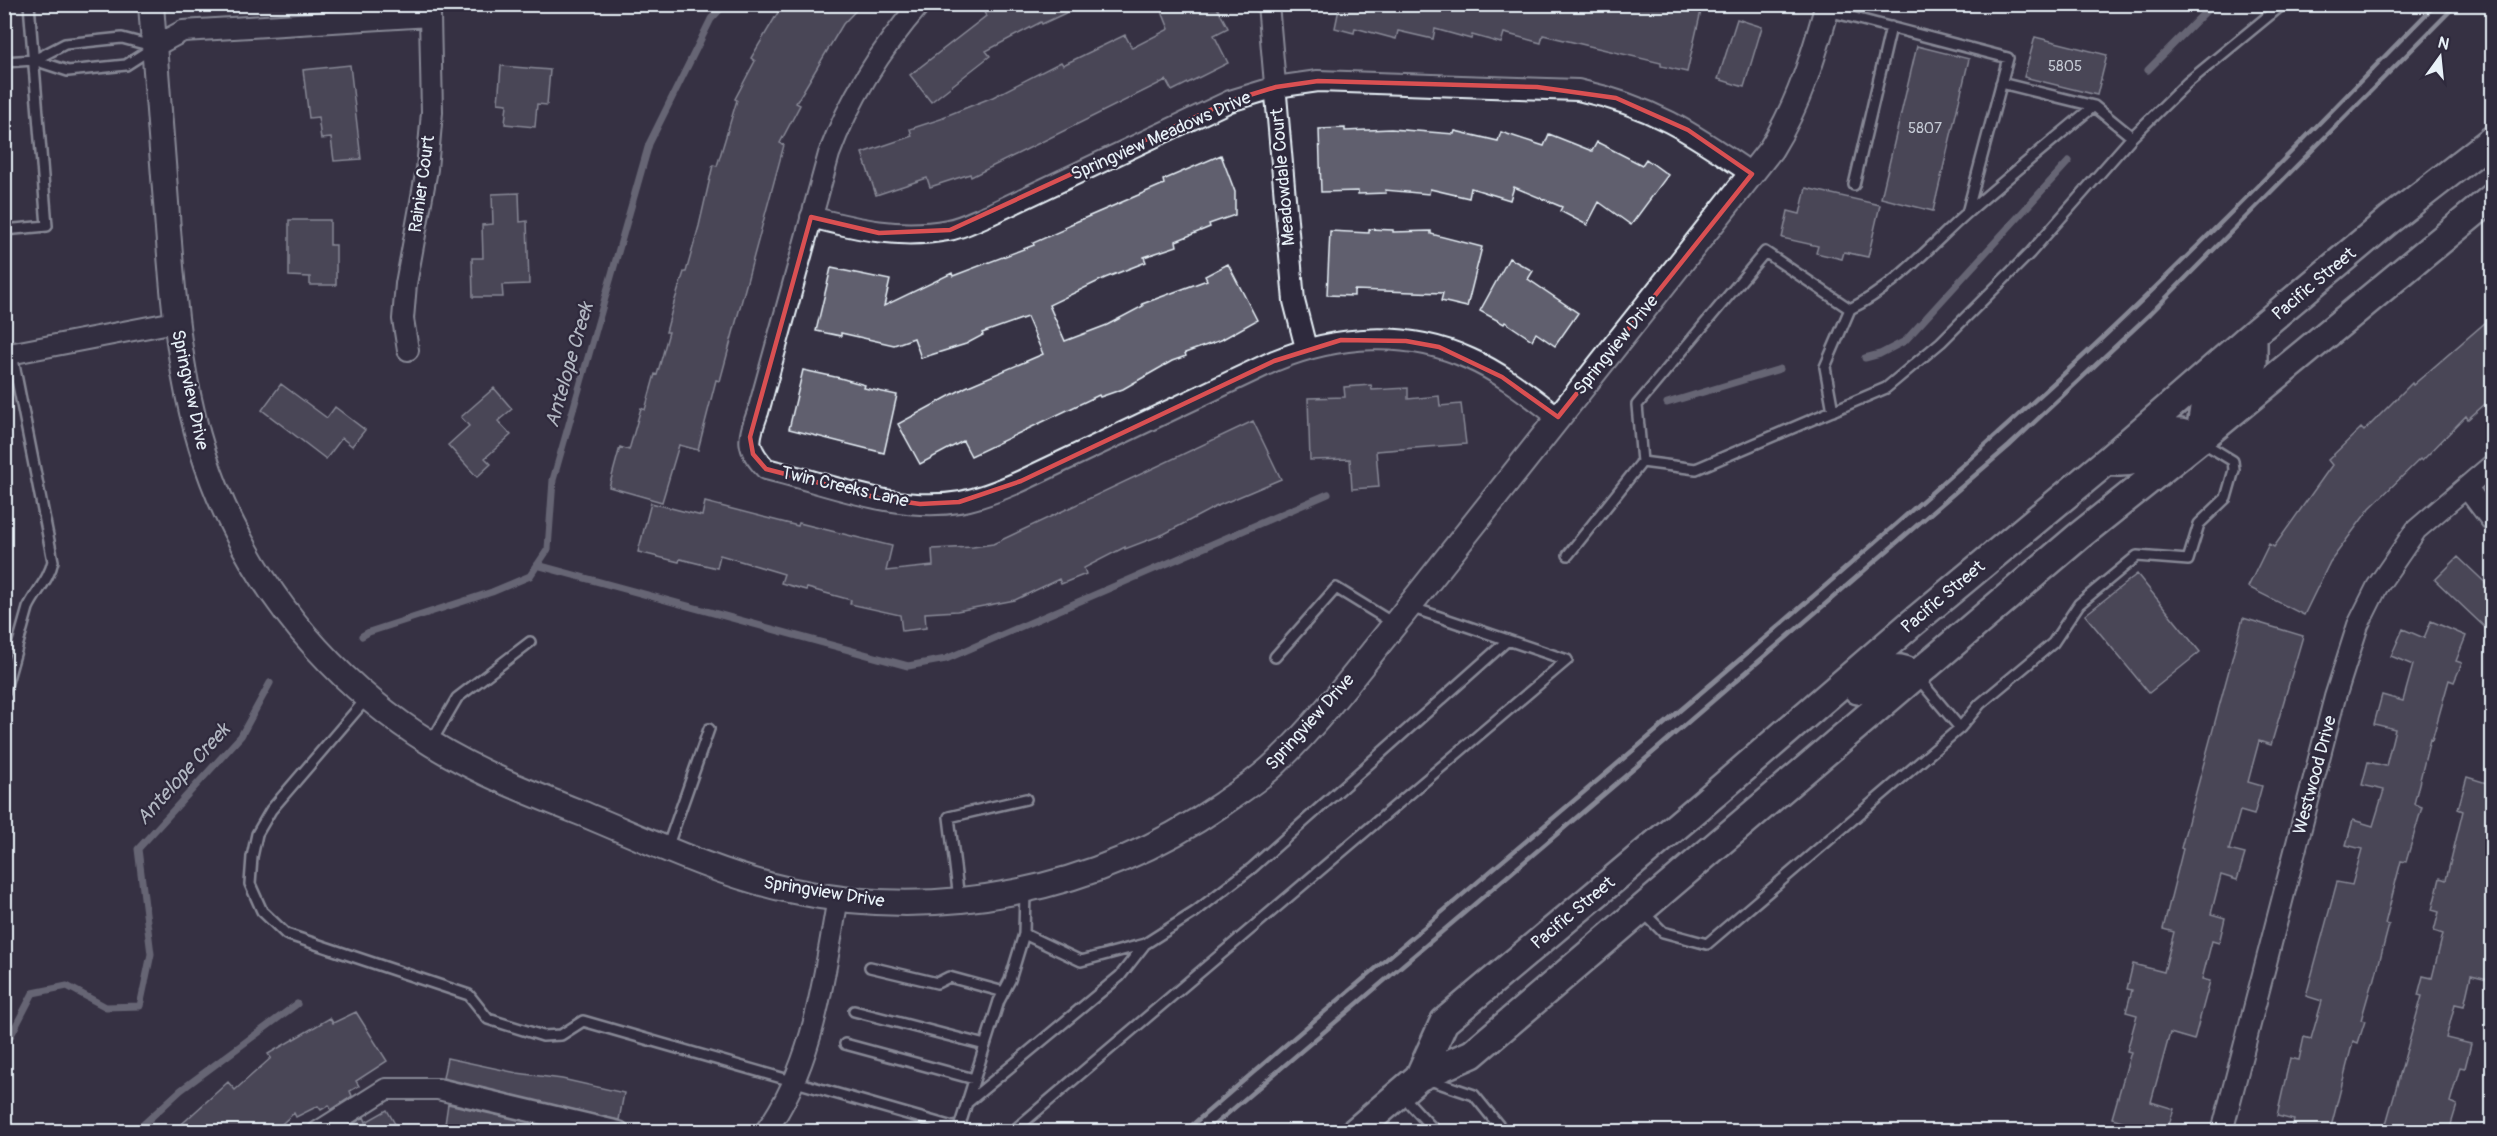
<svg xmlns="http://www.w3.org/2000/svg" width="2497" height="1136" font-family="Pangolin,sans-serif">
<style>
.lines{fill:none;stroke-linecap:round;stroke-linejoin:round}
.stream{stroke:#a0a4af;stroke-width:7}
.building{fill:#605e6e;stroke:#e8f1f8;stroke-width:1.5}
.service-casing{stroke:#e8f1f8;stroke-width:14}
.minor-casing{stroke:#e8f1f8;stroke-width:24}
.tertiary-casing{stroke:#e8f1f8;stroke-width:28}
.secondary-casing{stroke:#e8f1f8;stroke-width:32}
.service{stroke:#2f2a3d;stroke-width:9}
.minor{stroke:#2f2a3d;stroke-width:20}
.tertiary{stroke:#2f2a3d;stroke-width:24}
.secondary{stroke:#2f2a3d;stroke-width:27}
.rail{stroke:#e8f1f8;stroke-width:4.5}
.marked{fill:none;stroke:#da5052;stroke-width:4.5;stroke-linejoin:round}
.labels{text-anchor:middle;dominant-baseline:central;stroke-width:4.5;stroke-linejoin:round;paint-order:stroke}
.number-label{font-size:15px;fill:#c6ccd6}
.street-label{font-size:18px;fill:#e8f1f8;stroke:#2f2a3d}
.water-label{font-size:20px;font-style:italic;fill:#b2b7c2;stroke:#2f2a3d}
</style>
<rect width="100%" height="100%" fill="#363244"/>
<filter id="ink" filterUnits="userSpaceOnUse"><feTurbulence type="fractalNoise" baseFrequency=".0167" numOctaves="2"/><feDisplacementMap in="SourceGraphic" scale="12" xChannelSelector="R" yChannelSelector="G"/><feConvolveMatrix kernelMatrix="1 2 1 2 8 2 1 2 1" color-interpolation-filters="sRGB"/></filter>
<g filter="url(#ink)">
<g class="lines">
<path class="stream" d="M2148,70L2213,4
M1865,358L1880,354L1905,341L2069,161
M1667,403L1780,369
M537,565L908,666L946,659L1328,494
M362,636L369,632L492,592L530,576L548,549L553,480L649,144L711,19L725,4
M4,1041H8L33,993L67,986L106,1007L140,1006L151,954L138,849L241,736L270,683
M135,1132L181,1090L297,1004"/>
</g>
<path class="building" d="M783,4H862L843,24L796,103L800,105L780,143L784,145L720,381L716,380L698,450L679,445L662,502L609,487L620,447L629,450L641,408L645,410L655,374L657,375L669,332H666L673,306L684,272H686L699,226L713,165L717,166L737,100L735,99L755,61L751,58Z
M980,4H1085L1042,24L1041,22L986,51L990,56L931,102L910,75L986,16Z
M1159,4H1215L1228,28L1214,35L1228,63L1172,91L1166,80L971,177L970,174L930,187L927,178L876,195L862,153L912,136L910,129L944,118L943,117L993,97L1061,62L1063,65L1125,35L1132,48L1169,29Z
M1340,4H1673L1701,11L1687,72L1661,66V63L1543,35L1541,43L1504,33L1501,43L1472,35L1471,39L1435,29L1433,39L1398,31L1396,39L1355,28L1354,33L1335,28Z
M1737,19L1762,27L1744,87L1718,79Z
M2035,37L2107,55L2097,95L2024,77Z
M1917,46L1969,59L1933,211L1881,198Z
M350,65L361,159L334,161L331,138L321,139L318,117L309,118L303,70Z
M501,66L550,70L547,105L537,104L535,127L505,124L507,104L498,103Z
M1345,128V131L1391,129L1454,134L1455,131L1498,141L1501,132L1544,146L1549,134L1592,151L1597,142L1642,165L1646,159L1668,175L1631,225L1599,202L1587,225L1560,211L1562,207L1514,187L1510,200L1471,188L1469,198L1430,189L1429,194L1385,190L1386,193L1358,194V191L1321,192L1319,129Z
M1221,155L1235,192V215L1209,224L1210,227L1176,241L1177,246L1144,257L1146,262L1105,278L1049,305L1065,341L1107,325L1143,306L1142,304L1207,280L1205,276L1228,264L1257,320L1221,340L1185,353L1186,356L1172,361L1123,389L1100,397L1099,395L971,456L963,441L920,464L898,424L966,387L1043,354L1027,317L982,333L983,335L966,344L921,358L914,338L894,345L841,333V336L816,331L831,268L890,280L884,306L952,273L953,276L1034,245L1033,243L1065,229L1064,227L1164,184L1163,180Z
M1806,188L1880,205L1868,257L1844,252L1842,259L1816,253L1818,246L1782,238L1788,211L1800,214Z
M519,193L520,222L527,221L529,284L502,285L503,297H473L472,258H483L482,225L493,224L492,194Z
M289,220H330V245H336V285H310V277L289,276Z
M1369,229L1393,230V232L1431,231V234L1482,247L1467,307L1441,301L1443,293L1354,290V296L1327,295L1330,231L1369,233Z
M1509,258L1533,271L1528,279L1578,313L1555,346L1536,333L1532,340L1505,322L1504,324L1480,311Z
M2493,316V397L2468,419L2466,416L2422,461L2420,459L2370,508L2330,562L2304,615L2248,587L2269,544L2274,547L2332,465L2328,460L2361,428L2364,431L2412,383L2413,385Z
M803,370L840,378L865,385L864,388L897,395L884,453L789,429Z
M281,384L327,418L335,407L365,430L352,446L342,438L326,459L262,410Z
M1371,385L1372,390L1408,388V399L1439,396L1440,406L1461,404L1466,444L1376,451L1379,487L1352,489L1350,459L1310,460L1308,398L1345,397L1344,387Z
M494,388L512,409L498,421L511,435L485,458L491,464L477,477L448,445L469,426L461,417Z
M1253,421L1281,479L1215,507L1164,534L1125,549V547L1084,568L1086,574L1061,584L1059,579L1015,600L957,611L925,613L926,628L902,631L900,615L850,604L851,600L807,588L806,590L781,583L784,574L720,555L717,568L680,559L679,562L638,552L651,503L702,516L705,502L798,526L799,523L892,546L886,571L933,566L932,549L973,547L993,544Z
M2458,557L2493,590V635L2435,580Z
M2137,574L2200,652L2149,693L2085,615Z
M2243,618L2303,636L2271,745L2259,741L2248,782L2262,786L2254,815L2240,811L2229,850L2245,854L2237,880L2221,875L2211,914L2225,918L2219,943L2212,941L2202,979L2210,981L2194,1040L2170,1033L2151,1102L2174,1109L2167,1131H2157L2112,1118L2131,1052L2127,1051L2137,1015L2126,1012L2132,990L2127,989L2133,964L2164,972L2174,932L2163,929L2183,849L2181,848Z
M2431,621L2466,636L2456,661L2462,663L2454,682L2449,680L2432,740L2430,739L2414,804L2422,807L2406,862L2401,861L2385,924L2389,925L2374,982H2372L2361,1020L2365,1021L2358,1043L2353,1041L2330,1131H2291L2294,1120L2277,1116L2290,1058L2299,1060L2304,1037L2311,1039L2322,1001L2306,996L2337,882L2352,885L2362,849L2346,845L2353,820L2373,826L2384,790L2362,785L2368,762L2386,766L2395,729L2374,724L2382,695L2403,701L2413,665L2391,656L2403,629L2424,638Z
M2467,777L2493,785V961L2488,979L2471,975L2464,1006L2455,1004L2446,1038L2471,1044L2465,1068L2460,1067L2450,1102L2457,1105L2449,1131H2384L2422,996L2418,995L2423,976L2432,978L2443,934L2434,931L2439,912L2432,910L2440,878L2446,880L2463,811L2458,809Z
M356,1012L387,1061L356,1081L359,1086L350,1091L352,1096L331,1110L329,1105L321,1110L318,1106L296,1117L294,1113L274,1131H174L228,1082L235,1090L271,1058L268,1054L330,1018L333,1023Z
M447,1058L517,1073L562,1079L624,1093L619,1120L443,1078Z
M448,1104L565,1131H444Z
M387,1110L399,1131H343L364,1117L366,1122Z"/>
<g class="lines">
<defs>
<path id="service" d="M1828,11L2008,58L1967,213
M34,60L65,44L122,38L152,46
M4,62L34,60L68,71L126,65L151,49
M2001,83L2094,106L2132,137
M2094,106C2051,142 2008,177 1967,213C1930,246 1895,287 1850,309L1765,252L1637,405L1642,462L1696,469L1886,388L1941,342L2030,253L2132,137L2187,83L2283,4
M1854,185L1891,27
M4,230L47,226L29,4
M1833,411L1825,367L1850,309
M1568,555L1642,462
M1410,607L1567,660
M1275,657L1336,588L1393,623
M1918,678L1960,728L1980,704L2053,643L2079,604L2137,556L2188,560L2199,524L2226,498L2234,470L2233,461L2202,442
M4,693L28,608C36,591 49,580 53,561L12,354
M367,698L271,810L257,834L252,857L250,884L262,911L286,934L469,995L488,1019L543,1036L561,1035L583,1021L970,1132
M432,741L457,698L530,642
M667,848L709,729
M959,899L949,817L1026,799
M1642,911L1663,932L1707,944L1960,728
M1024,934L1081,961L1145,944L1195,912L1252,868L1508,640
M870,967L937,983L949,977L1004,992
M854,1011L985,1045
M845,1044L974,1079
M1427,1079L1474,1095L1504,1132
M1401,1094L1436,1132
M968,1102L1120,976L1145,944
M959,1128L999,1001L1010,980L1024,934L1025,892
M1012,1132L1567,660"/>
<path id="minor" d="M920,4C880,50 850,98 829,154L758,412C748,440 745,446 766,469C827,483 895,513 960,502C981,498 1001,490 1021,481L1274,361C1337,335 1407,330 1470,359C1502,373 1530,396 1558,417
M1268,4L1294,301L1306,348
M155,46L183,31L430,16L429,4
M811,217C857,229 900,239 948,230C962,228 977,219 991,214L1230,101L1276,87L1318,81L1578,90C1652,106 1691,132 1752,174
M408,350L403,319L406,284L427,169L432,112L430,16
M4,355L175,322
M2467,488L2492,521
M318,1132L386,1089H438L619,1132
M765,1132C814,1066 824,976 838,898
M2222,1132L2335,697L2358,625L2377,587L2416,530L2492,465"/>
<path id="tertiary" d="M151,4C156,75 162,146 167,216C175,323 183,429 233,526C278,616 346,691 432,744C479,773 530,793 581,813C649,841 717,874 789,890C938,923 1097,891 1222,804C1240,791 1260,779 1276,763C1320,721 1357,671 1395,624L1771,149C1799,104 1814,55 1828,4"/>
<path id="secondary" d="M2199,440L2204,408L2253,362V334
M2107,461C2116,462 2125,463 2135,460C2165,449 2160,419 2199,440
M1858,690C1880,674 1889,659 1917,676
M1419,1077L1444,1022L1697,809L1911,624L2107,461L2253,334L2388,221L2492,140
M1355,1132L1419,1077L1472,1054L2079,536L2199,440L2492,198"/>
</defs>
<use href="#service" class="service-casing"/>
<use href="#minor" class="minor-casing"/>
<use href="#tertiary" class="tertiary-casing"/>
<use href="#secondary" class="secondary-casing"/>
<use href="#service" class="service"/>
<use href="#minor" class="minor"/>
<use href="#tertiary" class="tertiary"/>
<use href="#secondary" class="secondary"/>
<path class="rail" d="M1184,1132C1479,877 1782,632 2069,369C2196,252 2315,127 2436,4
M1206,1132L1636,767L2009,446L2150,314L2457,4"/>
</g>
</g>
<path d="M0 0H2497V1136H0ZM1318,81L1537,87L1616,98L1688,130L1752,174L1558,417L1502,377L1439,347L1406,341L1341,340L1274,361L1021,481L959,502L920,504L878,498L766,469L753,454L750,437L811,217L879,233L950,230L1230,101L1276,87Z" fill="#363244" fill-opacity=".55" fill-rule="evenodd"/>
<path class="marked" d="M1318,81L1537,87L1616,98L1688,130L1752,174L1558,417L1502,377L1439,347L1406,341L1341,340L1274,361L1021,481L959,502L920,504L878,498L766,469L753,454L750,437L811,217L879,233L950,230L1230,101L1276,87Z"/>
<g class="labels">
<g class="number-label">
<text x="2065" y="66">5805</text>
<text x="1925" y="128">5807</text>
</g>
<g class="street-label">
<text transform="translate(1161 136) rotate(-24)">Springview Meadows Drive</text>
<text transform="translate(1283 177) rotate(-95)">Meadowdale Court</text>
<text transform="translate(422 184) rotate(-82)">Rainier Court</text>
<text transform="translate(2314 284) rotate(-40)">Pacific Street</text>
<text transform="translate(1616 345) rotate(-51)">Springview Drive</text>
<text transform="translate(190 390) rotate(78)">Springview Drive</text>
<text transform="translate(845 487) rotate(13)">Twin Creeks Lane</text>
<text transform="translate(1943 597) rotate(-40)">Pacific Street</text>
<text transform="translate(1310 722) rotate(-48)">Springview Drive</text>
<text transform="translate(2315 775) rotate(-75)">Westwood Drive</text>
<text transform="translate(824 892) rotate(9)">Springview Drive</text>
<text transform="translate(1573 913) rotate(-40)">Pacific Street</text>
</g>
<g class="water-label">
<text transform="translate(569 365) rotate(-74)">Antelope Creek</text>
<text transform="translate(183 774) rotate(-48)">Antelope Creek</text>
</g>
</g>
<rect width="2497" height="1136" fill="none" stroke="#2f2a3d" stroke-width="24"/>
<rect x="12" y="12" width="2473" height="1112" fill="none" stroke="#e8f1f8" stroke-width="2" filter="url(#ink)"/>
<g transform="translate(2440 57) rotate(15)" stroke="#2f2a3d" stroke-width="4.5" paint-order="stroke">
<path d="M0-4.5L10 22L0 15L-10 22Z" fill="#e8f1f8"/>
<text y="-9" font-size="16" font-weight="bold" text-anchor="middle" fill="#e8f1f8">N</text>
</g>
</svg>
